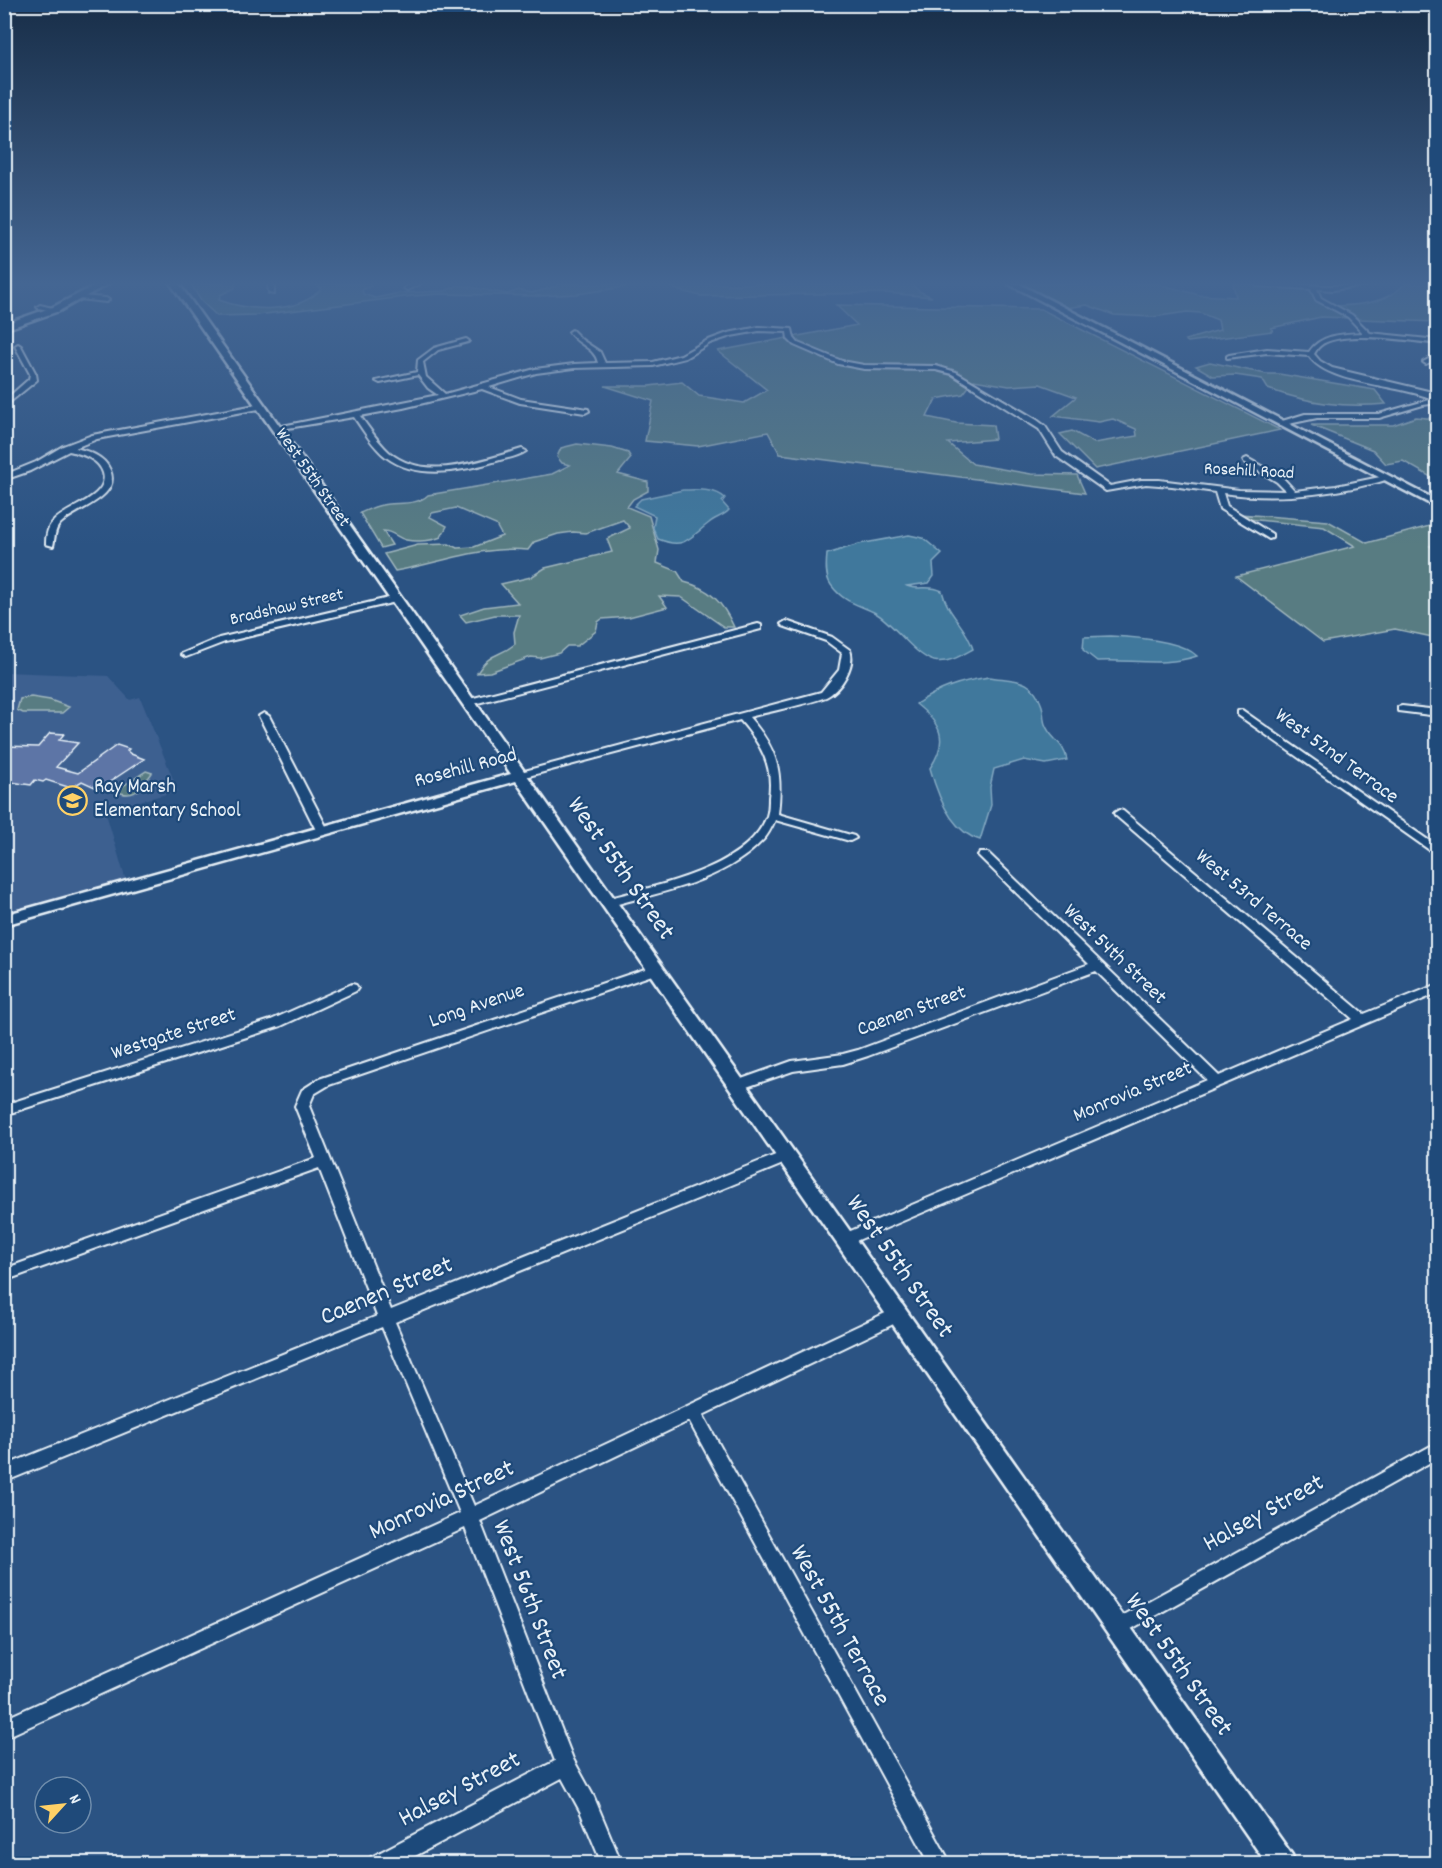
<svg xmlns="http://www.w3.org/2000/svg" width="1442" height="1868" font-family="Dekko,sans-serif">
<style>
.built{fill:#3d6090}
.green{fill:#587c82;stroke:#a0b6bd;stroke-width:1.5}
.water{fill:#40789c;stroke:#83a8c1;stroke-width:1.5}
.building{fill:#5d75a6;stroke:#e8f1f8;stroke-width:1.5}
.lines{fill:none;stroke-linecap:round;stroke-linejoin:round}
.minor-casing{stroke:#e8f1f8;stroke-width:4}
.tertiary-casing{stroke:#e8f1f8;stroke-width:5}
.secondary-casing{stroke:#e8f1f8;stroke-width:5}
.minor{fill:#1f4a7a;fill-rule:evenodd}
.tertiary{fill:#1f4a7a;fill-rule:evenodd}
.secondary{fill:#1f4a7a;fill-rule:evenodd}
.labels{text-anchor:middle;dominant-baseline:central;stroke-width:4.5;stroke-linejoin:round;paint-order:stroke}
.far-street-label{font-size:18px;fill:#e8f1f8;stroke:#1f4a7a}
.street-label{font-size:21px;fill:#e8f1f8;stroke:#1f4a7a}
.poi-label{font-size:21px;fill:#e8f1f8;stroke:#1f4a7a;text-anchor:start}
.near-street-label{font-size:26px;fill:#e8f1f8;stroke:#1f4a7a}
</style>
<rect width="100%" height="100%" fill="#2b5383"/>
<filter id="ink" filterUnits="userSpaceOnUse"><feTurbulence type="fractalNoise" baseFrequency=".0167" numOctaves="2"/><feDisplacementMap in="SourceGraphic" scale="12" xChannelSelector="R" yChannelSelector="G"/><feConvolveMatrix kernelMatrix="1 2 1 2 8 2 1 2 1" color-interpolation-filters="sRGB"/></filter>
<g filter="url(#ink)">
<path class="built" d="M5,672L108,676L130,700L140,697L178,791L105,810L126,881L5,915Z"/>
<path class="green" d="M191,284H235V288L220,295L219,300C249,311 298,315 322,288L314,284H369L371,286L362,290L363,294L375,298L399,293L445,291L459,285L507,294L519,290L532,293L557,286V284H645L577,294L538,296L441,294L413,296L257,315L217,316L201,301Z
M665,284H911L919,291L932,297L886,293L701,296L680,291Z
M1020,284H1159L1199,295L1236,297L1233,284L1302,287L1309,290L1316,300L1349,318L1321,317L1271,328L1273,331L1188,342L1185,340L1220,330L1218,320L1200,313L1187,312L1153,317L1114,315L1087,305L1066,308Z
M1405,284H1437V322L1359,319L1336,306C1362,305 1386,303 1405,284Z
M836,305L1041,309L1280,430L1095,469L1060,434L1072,431L1094,443L1137,436L1136,429L1113,419L1099,422L1053,416L1076,397L1040,384L1009,386L974,380L963,394L936,399L927,417L956,423L993,425L995,439L948,443L973,464L1031,474L1077,475L1085,493L780,454L768,432L698,446L645,441L653,401L605,386H649L682,382L699,396L744,403L767,390L718,351L857,325Z
M1210,362L1266,374H1279L1375,390L1386,404C1344,408 1308,403 1268,389L1262,379L1235,375L1213,376L1196,366Z
M1416,417L1437,419V485L1431,477L1403,461L1386,464L1373,450L1311,425H1393Z
M577,444L612,448L628,453L631,458L618,474L648,482V491L633,499L627,507L649,516L659,550L657,563L677,571L684,582C710,588 723,603 734,627H724L681,597L659,596L667,607L629,617L602,619L598,622L596,631L577,646H567L559,653L540,658L531,657L490,672L477,673C491,651 498,658 515,644L514,632L519,615H495L466,622L460,615L484,607L518,603L501,584L531,577L545,568L612,552L607,539L630,528L623,520L586,533L573,532L558,534L534,542L528,550C482,545 440,563 395,571L384,554L418,545L449,544L457,548L474,547L502,536L496,525L456,508L432,513L430,517L447,526L441,537C432,541 416,542 406,540C397,538 393,531 383,531L392,545L381,548L360,513C367,510 375,506 382,505C397,502 417,506 428,495L552,474L570,465L562,463L557,457L561,448Z
M1240,514L1328,521L1367,543L1437,524V542L1430,546L1437,553V638L1395,629L1323,642L1236,576L1355,546L1324,527L1248,519Z
M31,697L50,700L69,707L62,713H23L17,710L20,699Z
M146,771L152,773L146,781V785C134,794 129,797 115,791Z"/>
<path class="water" d="M683,490C696,490 715,488 725,498L722,502L729,510C723,517 715,517 709,523C689,538 685,550 658,539L653,528L655,516L634,506L641,499Z
M909,535L923,538L942,554L933,563L934,576L929,583L907,586C918,591 929,584 942,591C948,616 966,625 973,649C962,655 948,664 934,661C915,656 894,624 877,614C859,604 845,604 831,585C825,577 826,564 827,554L859,544Z
M1110,636C1133,637 1181,640 1197,656C1165,667 1130,659 1097,661L1083,650L1084,637Z
M989,677C1015,681 1033,677 1042,706C1044,712 1043,719 1045,724C1050,739 1064,742 1067,760L1046,764L1024,760L994,769L990,787L991,805L980,840C951,832 937,794 930,768C950,739 940,723 916,704C940,688 961,681 989,677Z"/>
<path class="building" d="M50,733L64,734L59,740L78,743L56,767L78,773L117,745L129,749L127,751L131,754L144,759L99,789L82,781L71,788L46,780L43,782L35,780L31,785L4,781V746L38,747Z"/>
<g class="lines">
<defs>
<path id="minor" d="M268,284H274V294L269,293Z
M412,284H420L407,290L404,288Z
M1254,284L1333,286L1375,284L1333,290L1317,289L1321,298L1352,315L1370,333L1438,340V344C1413,341 1339,329 1320,346C1317,348 1316,351 1314,354L1320,361L1332,368L1428,391L1438,396V403L1423,405L1379,418H1317L1279,426V422L1305,414H1379L1432,399C1399,384 1328,385 1309,356L1267,353L1227,358V356L1229,355L1267,349L1309,352C1321,334 1343,334 1363,333L1348,317L1316,300L1311,289L1257,286Z
M81,296L106,298L109,300L106,302L79,299L78,298Z
M40,305L61,310L58,312L38,308L37,307Z
M759,327L792,329L794,338L798,343L842,361L864,365L936,366L956,372L1037,420L1045,426L1062,452L1110,486L1141,480H1159L1239,490L1286,491L1277,482L1244,462L1243,460L1247,458L1283,478L1295,491L1336,486L1385,476L1389,478C1381,483 1368,484 1358,487C1313,496 1268,500 1223,493L1227,506L1272,534V538L1269,539L1220,509L1215,492L1172,486L1146,484L1106,491L1056,456L1039,429L1031,424L952,374L936,370L864,369L838,364L794,345L788,339L787,332L759,331L731,336L710,343L685,358L653,366L574,368L536,373L489,387L521,399L588,409L589,411L585,413L520,403L482,389L403,408L360,416C369,428 378,442 389,452C425,483 483,460 522,449L526,451C519,456 508,458 500,460C464,471 418,481 386,457C373,447 363,430 354,417L276,430L272,428L438,395L428,388L418,375L380,383L376,381L417,372L418,360L434,348L466,339L469,341L468,342L438,350L423,362L426,377L445,394L535,369L574,364L598,363C595,347 577,345 569,332L572,330L582,340L600,352L605,363L653,362L681,355L706,341L728,333Z
M18,344L21,346L36,374L37,380L4,407V401L29,379L30,374L15,346Z
M1438,354V359L1426,364L1423,362Z
M261,404L265,406L264,408L97,439L75,448C88,451 104,456 110,470C122,498 74,509 60,524C54,530 55,539 53,546L46,544C46,536 47,528 53,522C65,507 110,498 103,473C99,459 82,454 69,451L30,471L4,480V475L36,462L63,446L92,435Z
M397,596L402,599L400,601L225,642L186,657L181,654L219,638Z
M786,621L832,637L850,650C856,665 841,690 826,697C805,705 771,711 749,717C778,750 783,771 778,814L854,836L856,838L850,841L775,820C772,827 768,835 763,840C725,881 662,892 610,906L606,905L604,902L606,899C655,886 747,869 767,816C769,810 769,803 769,797C774,765 760,743 740,720L521,778L516,775L517,773L821,692L839,670L842,653L826,641L783,626L781,624Z
M758,624L761,625V629L470,705L465,702L466,700Z
M1402,706L1438,710V716L1398,711V707Z
M1242,710L1438,847V856L1238,715V711Z
M264,713L269,716L328,830L326,832H318L316,830L259,716Z
M1119,810L1123,811L1364,1014L1438,984V993L851,1243L846,1245L841,1243L839,1239L841,1235L1207,1080L1096,971L868,1056L843,1064L793,1071L738,1090L733,1088L731,1085L733,1082L792,1061L843,1054L858,1050L1089,964L980,857L978,855L980,853H988L1219,1076L1353,1019L1115,815L1114,813Z
M657,965L661,966L663,969L661,972L329,1085L314,1094L309,1106L391,1310L783,1152L788,1151L793,1152L795,1156L793,1160L395,1322L474,1506L894,1309L899,1308L904,1309L907,1314L904,1319L703,1415L951,1864H930L689,1421L480,1521L573,1759L594,1797L622,1864H602L580,1811L562,1778L400,1864H368L371,1857L555,1761L465,1528L4,1738V1719L460,1513L382,1327L4,1482V1466L377,1316L319,1168L4,1281V1269L316,1158L295,1106L302,1090L319,1079Z
M352,984L356,985L358,988L356,991L281,1026L4,1115V1105L271,1020Z
M1438,1442V1458L1124,1633L1118,1636L1112,1633L1109,1627L1112,1621Z"/>
<path id="tertiary" d="M171,284H179L1292,1855L1295,1864H1267L516,781L4,925V915L511,774Z
M1009,284H1019L1438,501V508Z"/>
<path id="secondary" d="M98,284H108L59,311L4,330V324L53,307Z"/>
</defs>
<use href="#minor" class="minor-casing"/>
<use href="#tertiary" class="tertiary-casing"/>
<use href="#secondary" class="secondary-casing"/>
<use href="#minor" class="minor"/>
<use href="#tertiary" class="tertiary"/>
<use href="#secondary" class="secondary"/>
</g>
</g>
<linearGradient id="sky" x2="0" y2="1"><stop stop-color="#182e48"/><stop offset="0.52" stop-color="#446693"/><stop offset="1" stop-color="#446693" stop-opacity="0"/></linearGradient>
<rect width="1442" height="545" fill="url(#sky)"/>
<defs>
<symbol id="school-ring" viewBox="-11 -11 22 22"><circle r="9.5" fill="#1f4a7a" stroke="#ffd166" stroke-width="1.5"/><path d="M0-5L7-2L0 1L-7-2ZM-4 1L0 2.5L4 1V4Q0 6-4 4Z" fill="#ffd166"/></symbol>
</defs>
<g fill-rule="evenodd">
<use href="#school-ring" x="56" y="784" width="33" height="33"/>
</g>
<g class="labels">
<g class="far-street-label">
<text transform="translate(1249 472) rotate(3)">Rosehill Road</text>
<text transform="translate(312 478) rotate(55)">West 55th Street</text>
<text transform="translate(287 608) rotate(-13)">Bradshaw Street</text>
</g>
<g class="street-label">
<text transform="translate(1336 757) rotate(36)">West 52nd Terrace</text>
<text transform="translate(466 769) rotate(-15)">Rosehill Road</text>
<text transform="translate(1253 901) rotate(40)">West 53rd Terrace</text>
<text transform="translate(1114 955) rotate(44)">West 54th Street</text>
<text transform="translate(477 1007) rotate(-19)">Long Avenue</text>
<text transform="translate(912 1012) rotate(-20)">Caenen Street</text>
<text transform="translate(174 1035) rotate(-18)">Westgate Street</text>
<text transform="translate(1133 1093) rotate(-23)">Monrovia Street</text>
</g>
<g class="poi-label">
<text x="94" y="788">Ray Marsh<tspan x="94" dy="24">Elementary School</tspan></text>
</g>
<g class="near-street-label">
<text transform="translate(620 869) rotate(55)">West 55th Street</text>
<text transform="translate(899 1267) rotate(55)">West 55th Street</text>
<text transform="translate(387 1292) rotate(-23)">Caenen Street</text>
<text transform="translate(442 1501) rotate(-25)">Monrovia Street</text>
<text transform="translate(1264 1514) rotate(-29)">Halsey Street</text>
<text transform="translate(529 1600) rotate(69)">West 56th Street</text>
<text transform="translate(839 1626) rotate(61)">West 55th Terrace</text>
<text transform="translate(1178 1665) rotate(55)">West 55th Street</text>
<text transform="translate(460 1790) rotate(-28)">Halsey Street</text>
</g>
</g>
<rect width="1442" height="1868" fill="none" stroke="#1f4a7a" stroke-width="24"/>
<rect x="12" y="12" width="1418" height="1844" fill="none" stroke="#e8f1f8" stroke-width="2" filter="url(#ink)"/>
<g transform="translate(63 1805) rotate(63)"><circle r="28" fill="#1f4a7a" stroke="#6f8dac" stroke-width="1.5"/>
<path d="M0-4.5L10 22L0 15L-10 22Z" fill="#ffd166"/>
<text y="-9" font-size="16" font-weight="bold" text-anchor="middle" fill="#e8f1f8">N</text>
</g>
</svg>
